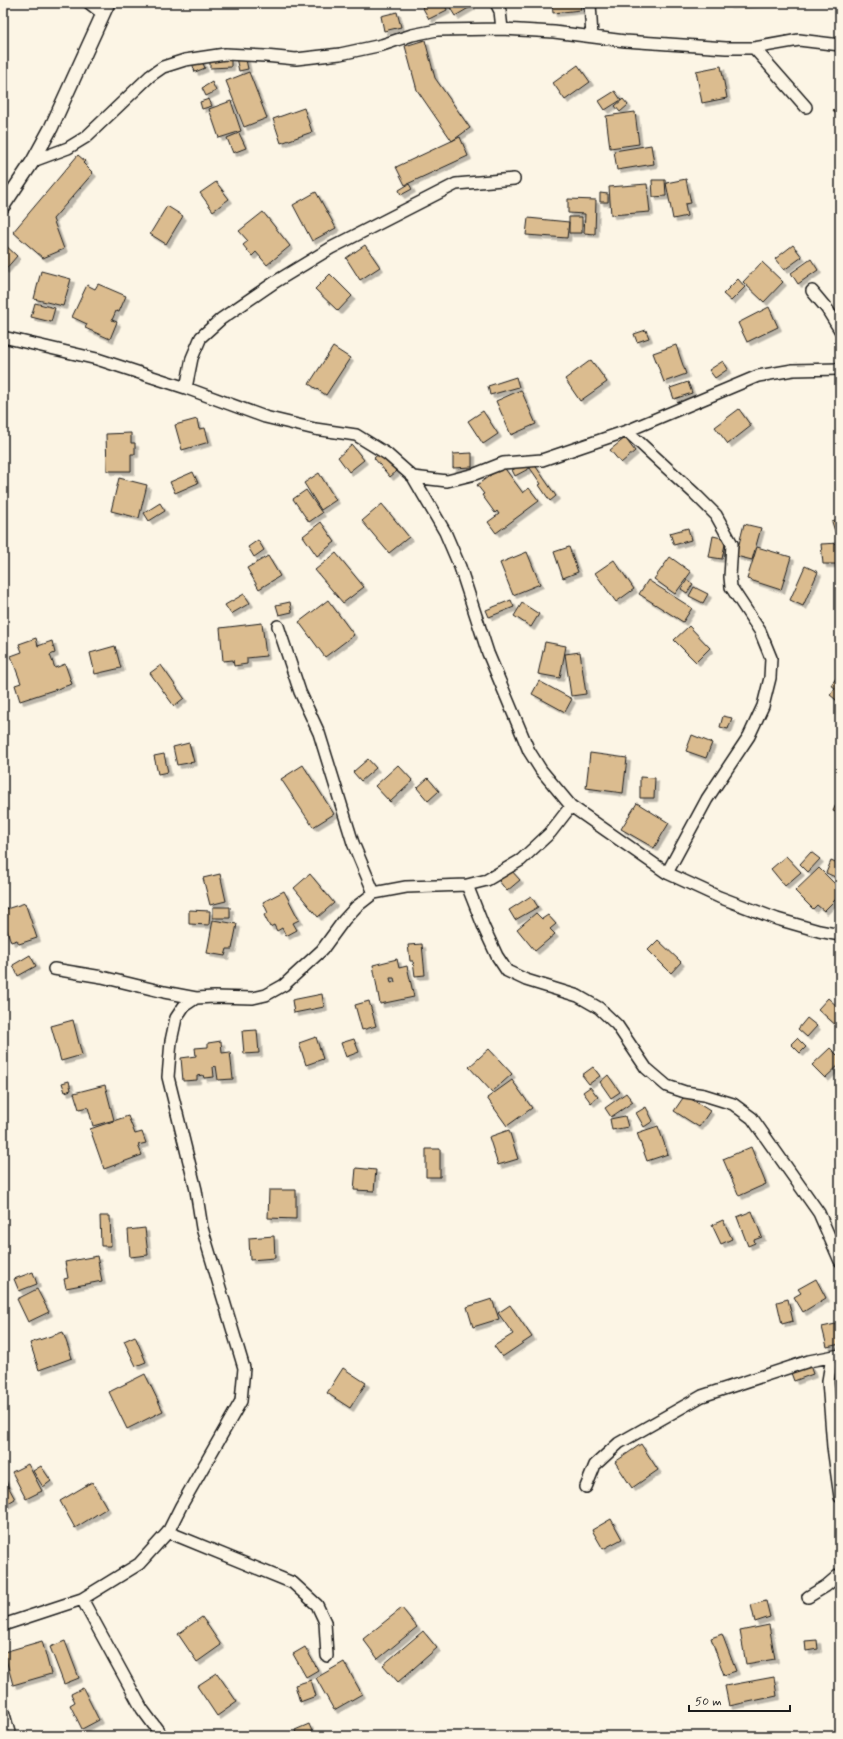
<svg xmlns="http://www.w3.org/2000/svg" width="843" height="1739" font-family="Mynerve,sans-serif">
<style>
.building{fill:#dbbc8f;stroke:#1c1c1c;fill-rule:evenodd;filter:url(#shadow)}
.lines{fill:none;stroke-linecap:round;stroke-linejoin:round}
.minor-casing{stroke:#1c1c1c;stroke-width:14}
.tertiary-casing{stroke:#1c1c1c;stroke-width:16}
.minor{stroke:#fcf5e5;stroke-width:11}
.tertiary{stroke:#fcf5e5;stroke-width:13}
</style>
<defs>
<filter id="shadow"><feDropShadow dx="3.5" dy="3.5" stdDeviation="0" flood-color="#0004"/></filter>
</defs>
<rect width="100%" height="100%" fill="#fcf5e5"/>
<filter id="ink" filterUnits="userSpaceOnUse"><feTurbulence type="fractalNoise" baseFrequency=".025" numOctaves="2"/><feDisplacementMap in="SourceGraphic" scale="8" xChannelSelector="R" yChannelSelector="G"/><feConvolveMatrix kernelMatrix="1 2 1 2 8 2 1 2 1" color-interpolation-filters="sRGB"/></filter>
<g filter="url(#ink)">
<path class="building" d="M420,3H444L447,10L429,19Z
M447,3H470L472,6L455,16Z
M552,3H580L581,10L553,13Z
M728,3H768L728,5Z
M397,12L401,27L384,31L381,16Z
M425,40L435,78L470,128L452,141L417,90L405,46Z
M245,55L248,69L239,71L236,58Z
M201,59L205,68L195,72L192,63Z
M231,59V67L210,68V60Z
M578,65L590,82L565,100L553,83Z
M721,66L727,98L702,103L696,71Z
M249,72L267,118L244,127L226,81Z
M212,82L216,91L206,96L202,88Z
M615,91L621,100L605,110L599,101Z
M209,99L212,106L202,109L200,102Z
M623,99L628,105L620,112L615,106Z
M231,101L241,131L219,138L209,109Z
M840,104V119L833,110Z
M304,108L312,132L281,143L273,119Z
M635,112L639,144L610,148L606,116Z
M239,133L246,148L233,153L227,138Z
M460,137L468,156L405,185L396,167Z
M651,145L654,164L617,170L614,151Z
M78,155L85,161L83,163L93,173L53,219L64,249L43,258L13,232Z
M686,179L691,203L685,204L687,216L673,219L666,183Z
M652,180H665L666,196L653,197Z
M216,182L229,199L213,211L200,193Z
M409,184L412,189L401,195L399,190Z
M647,184L650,212L611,215L609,187Z
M316,192L336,228L312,241L293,205Z
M600,193L608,194V202H600Z
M568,199L596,200L595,234L584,233L585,214L568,213Z
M167,206L183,216L166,244L150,234Z
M263,212L290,246L267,265L256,252L252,256L243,245L248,241L239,231Z
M569,217H582V233H569Z
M528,218L569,222L567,238L526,235Z
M3,243L17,256L5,270L3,268Z
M365,245L380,267L360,280L346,258Z
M793,245L802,257L784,270L775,259Z
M811,259L818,270L798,284L791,273Z
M762,262L783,282L764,302L743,282Z
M41,271L71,279L63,306L34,299Z
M330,274L352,296L338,311L315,289Z
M738,279L745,287L731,301L723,294Z
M98,284L126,296L119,312L116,311L112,320L117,322L110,339L85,328L87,324L72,317L87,285L95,289Z
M35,303L55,308L51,322L31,317Z
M769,307L778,327L747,342L738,323Z
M646,330L649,338L637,342L634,334Z
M676,345L686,374L664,382L653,353Z
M333,347L350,358L326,395L309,384Z
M591,360L607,382L580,401L565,379Z
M723,361L728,369L715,378L709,370Z
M516,377L519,387L490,395L488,386Z
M688,382L692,393L674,399L670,388Z
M521,390L536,424L511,435L496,401Z
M739,409L751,426L728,444L715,427Z
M483,411L498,434L483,444L468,421Z
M197,419L199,429L205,428L209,442L182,450L175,425Z
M131,433V443H135V454H131V471H107L106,434Z
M625,438L635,451L621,463L610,450Z
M352,445L364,460L349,472L338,457Z
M381,452L397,471L390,477L374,458Z
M472,453V467L453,468V454Z
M532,461L556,496L550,501L539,485L541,484L530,468L515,476L512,470Z
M503,466L523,493L529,488L539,501L496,533L488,522L499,514L497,511L495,513L482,495L484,494L477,485Z
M193,472L198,483L175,493L170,482Z
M319,473L336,500L321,510L304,483Z
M119,478L147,485L139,518L111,511Z
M306,490L322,513L309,522L293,499Z
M160,503L165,511L149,521L144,513Z
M382,504L409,537L389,553L362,521Z
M840,519V540L838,541L832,522Z
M321,522L335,542L317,556L303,536Z
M744,524L761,528L752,560L736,556Z
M688,528L691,540L674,545L670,533Z
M713,536L726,539L722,559L709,557Z
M258,540L264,550L254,557L248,547Z
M840,543V568H837V564H823L821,544Z
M569,547L578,572L563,578L554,552Z
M757,547L791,557L781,590L747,579Z
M527,552L540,584L513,595L500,563Z
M336,553L364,587L343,603L315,570Z
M268,556L280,576L259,589L247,568Z
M670,557L691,572L675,594L654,579Z
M614,560L634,589L616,602L595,573Z
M805,566L818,572L803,606L790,600Z
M648,580L692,608L683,622L639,594Z
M687,580L693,584L687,593L681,589Z
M694,587L708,594L703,603L689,596Z
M244,594L250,603L231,614L225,605Z
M328,600L354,635L325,657L299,622Z
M511,600L514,607L489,617L486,610Z
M290,602L292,612L279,615L276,605Z
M522,603L539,614L531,627L514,616Z
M262,623L266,656L247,658V664L234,666L233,660L223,661L220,628Z
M689,626L710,648L696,662L674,640Z
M36,638L38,646L52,641L55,653L50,655L55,668L65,664L72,684L20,701L15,685L21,683L11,656L22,652L19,644Z
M545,642L566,646L560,678L538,674Z
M115,646L121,668L95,674L90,653Z
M580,652L586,694L571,696L565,654Z
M161,665L184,698L174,706L150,673Z
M840,673V703L830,695L835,688L831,685Z
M539,681L572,699L565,712L532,694Z
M723,716L732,718L728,729L720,727Z
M692,735L712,743L706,758L686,751Z
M189,743L194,762L177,765L173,747Z
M590,753L627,758L623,793L586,788Z
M164,754L168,772L158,774L154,756Z
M368,759L376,768L361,781L353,772Z
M303,765L334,814L313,827L281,779Z
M398,765L413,781L390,802L375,786Z
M640,777L655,778L654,798H640Z
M428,778L439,791L428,801L417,788Z
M840,796V814L833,811Z
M637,803L669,823L654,848L621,829Z
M811,852L820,859L808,872L800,864Z
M786,856L801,872L785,886L771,869Z
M831,861L840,865V879L826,873Z
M819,868L840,889V895L824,911L817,905L813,909L795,891Z
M511,870L520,880L507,891L499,881Z
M220,874L226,901L210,905L203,878Z
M310,874L334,903L318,917L294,888Z
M284,891L299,920L293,923L297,930L286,936L282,928L277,931L274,925L270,927L264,915L268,913L263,902Z
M531,896L538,907L515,920L509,910Z
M25,903L37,938L19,944L17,940L11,942L3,919V910Z
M213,907H230V918H213Z
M189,910L210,911L209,925L189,924Z
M536,913L542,919L548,915L556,924L550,929L555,934L535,951L517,929Z
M213,920L237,924L232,949H227L225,956L207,953Z
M658,940L681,962L671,973L648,950Z
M422,944L425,975L415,976L413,961H410L408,945Z
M30,955L36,966L18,976L13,965Z
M397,959L399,968L407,966L414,997L380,1004L373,965ZM390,978H394L395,982L391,983Z
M322,994L324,1007L294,1013L292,1000Z
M828,998L840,1009V1029L818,1009Z
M369,1001L376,1026L362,1030L355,1005Z
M807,1018L817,1026L807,1037L798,1029Z
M73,1020L82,1055L61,1061L51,1026Z
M257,1030L259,1053L244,1054L242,1031Z
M316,1037L323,1059L306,1065L299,1043Z
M797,1038L806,1047L800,1053L791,1044Z
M354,1039L359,1052L346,1057L341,1043Z
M221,1041L222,1053L230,1052L233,1079L218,1080L216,1066L213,1067L214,1077L204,1078L203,1075L197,1076V1080L183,1081L181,1058L196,1056L195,1048L208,1047V1043Z
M830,1048L840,1058V1064L825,1078L812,1065Z
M489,1049L512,1074L492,1092L469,1067Z
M593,1067L600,1076L589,1084L582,1075Z
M608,1075L620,1092L611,1098L600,1082Z
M512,1080L532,1108L507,1126L487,1098Z
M69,1081L71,1090L65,1092L62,1083Z
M105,1085L114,1120L93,1126L88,1107L79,1109L74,1093Z
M590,1087L598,1097L591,1103L583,1092Z
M626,1093L633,1102L611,1117L605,1108Z
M685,1095L710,1111L699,1127L674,1111Z
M646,1107L653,1121L644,1127L636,1113Z
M128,1116L135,1134L142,1132L146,1143L138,1145L142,1155L104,1169L90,1129Z
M625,1116L628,1127L612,1130L610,1119Z
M658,1126L668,1154L647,1161L637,1133Z
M509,1130L518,1159L498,1165L489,1137Z
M751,1147L766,1184L739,1196L723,1159Z
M426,1149H440V1177H426Z
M356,1168L376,1170L374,1191L354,1190Z
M269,1190H296V1219L268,1218Z
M752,1211L762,1237L754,1240L755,1243L748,1246L737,1217Z
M100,1216H110L111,1246H101Z
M723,1220L732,1239L721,1244L712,1225Z
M145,1228L148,1255L130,1257L128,1230Z
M274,1236L275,1258L250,1260L249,1238Z
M97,1256L102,1281L66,1288L64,1279L68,1278L65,1262Z
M33,1272L37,1284L19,1291L14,1279Z
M816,1279L826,1298L803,1312L794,1297L801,1293L798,1289Z
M37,1289L49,1312L28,1322L17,1299Z
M492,1299L499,1319L473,1327L467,1307Z
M788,1299L793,1321L782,1324L777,1302Z
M510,1305L532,1337L502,1357L494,1346L513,1334L498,1313Z
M840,1323V1344L827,1347L822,1327Z
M63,1332L72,1358L39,1370L30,1343Z
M135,1336L146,1362L136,1366L124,1341Z
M809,1363L813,1374L794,1381L790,1370Z
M343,1368L366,1383L350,1408L327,1393Z
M145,1374L163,1411L127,1429L109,1392Z
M641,1444L658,1470L632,1488L615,1462Z
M28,1464L42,1491L26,1499L12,1472Z
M41,1466L51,1481L43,1487L33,1471Z
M3,1477L15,1499L3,1506Z
M92,1482L107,1508L75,1528L60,1501Z
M611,1519L622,1539L603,1549L592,1530Z
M766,1601L770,1617L755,1622L751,1605Z
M402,1608L417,1627L378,1659L363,1639Z
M202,1617L221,1645L197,1662L178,1634Z
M769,1625L775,1659L746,1664L740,1631Z
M423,1631L437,1648L398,1682L383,1665Z
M722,1634L736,1671L724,1675L711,1638Z
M817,1640L818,1649L806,1651L805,1641Z
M42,1641L51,1674L13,1685L4,1652Z
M65,1641L79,1678L64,1684L50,1647Z
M305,1647L318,1670L306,1677L293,1654Z
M344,1662L362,1694L334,1710L316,1678Z
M217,1673L237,1702L217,1716L197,1686Z
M774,1677L777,1696L729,1706L725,1686Z
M311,1680L316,1696L300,1702L295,1685Z
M83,1688L99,1720L82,1729L70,1705L75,1702L71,1694Z
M309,1724L314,1736H297L295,1730Z"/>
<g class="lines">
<defs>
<path id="minor" d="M89,3L103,14
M496,3L500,11L502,29
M590,3L592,37
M754,48L806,107
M33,161L68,148L86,137L150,76L163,67L185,60L225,54L265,56L296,59L340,54L382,45L412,35L437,30L502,29L554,32L625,41L726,48H754L799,40L840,45
M812,291L827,309L840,330
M3,337L97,359L186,388L265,417L315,429L356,435L387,454L413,477L445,532L460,567L488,653L529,751L541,770L571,806L667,873L719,897L777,919L819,931L840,935
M186,388L192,358L201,337L221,319L275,282L331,248L456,184L514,179
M627,431L694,493L716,515L732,544L730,577L731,587L760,631L771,658L770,678L763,706L749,736L707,799L667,873
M413,477L447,481L475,474L503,463L542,460L627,431L758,376L793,370L840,369
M278,626L300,692L319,733L353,843L374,893
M467,885L484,928L497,956L507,971L526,980L578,996L599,1008L617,1025L646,1068L667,1086L685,1092L704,1095L733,1104L752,1118L819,1213L840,1261
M54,969L102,977L164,992L196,998
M832,1357L828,1381L833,1447L840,1497
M586,1487L595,1465L619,1443L702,1396L809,1361L840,1355
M168,1532L293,1583L317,1605L325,1622L327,1656
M808,1597L826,1586L840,1574
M82,1599L142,1709L162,1736
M3,1625L82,1599L139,1564L168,1532L181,1506L241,1401L244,1368L202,1228L196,1190L168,1077L171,1041L176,1018L184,1006L196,998L214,997L253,998L266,995L284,985L322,950L344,920L356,907L374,893L406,887L467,885L487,880L521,860L550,833L571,806
M3,1711L10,1736"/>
<path id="tertiary" d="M3,206L33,161L51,128L108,3"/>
</defs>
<use href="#minor" class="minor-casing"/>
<use href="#tertiary" class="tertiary-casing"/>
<use href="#minor" class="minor"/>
<use href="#tertiary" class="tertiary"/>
</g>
</g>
<rect width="843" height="1739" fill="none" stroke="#fcf5e5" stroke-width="16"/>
<rect x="8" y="8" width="827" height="1723" fill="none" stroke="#1c1c1c" stroke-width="1.5" filter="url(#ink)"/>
<path d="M689 1705v6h101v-6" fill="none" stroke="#1c1c1c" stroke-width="2"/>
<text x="695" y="1705" font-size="12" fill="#1c1c1c" stroke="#fcf5e5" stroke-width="3" paint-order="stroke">50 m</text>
</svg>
